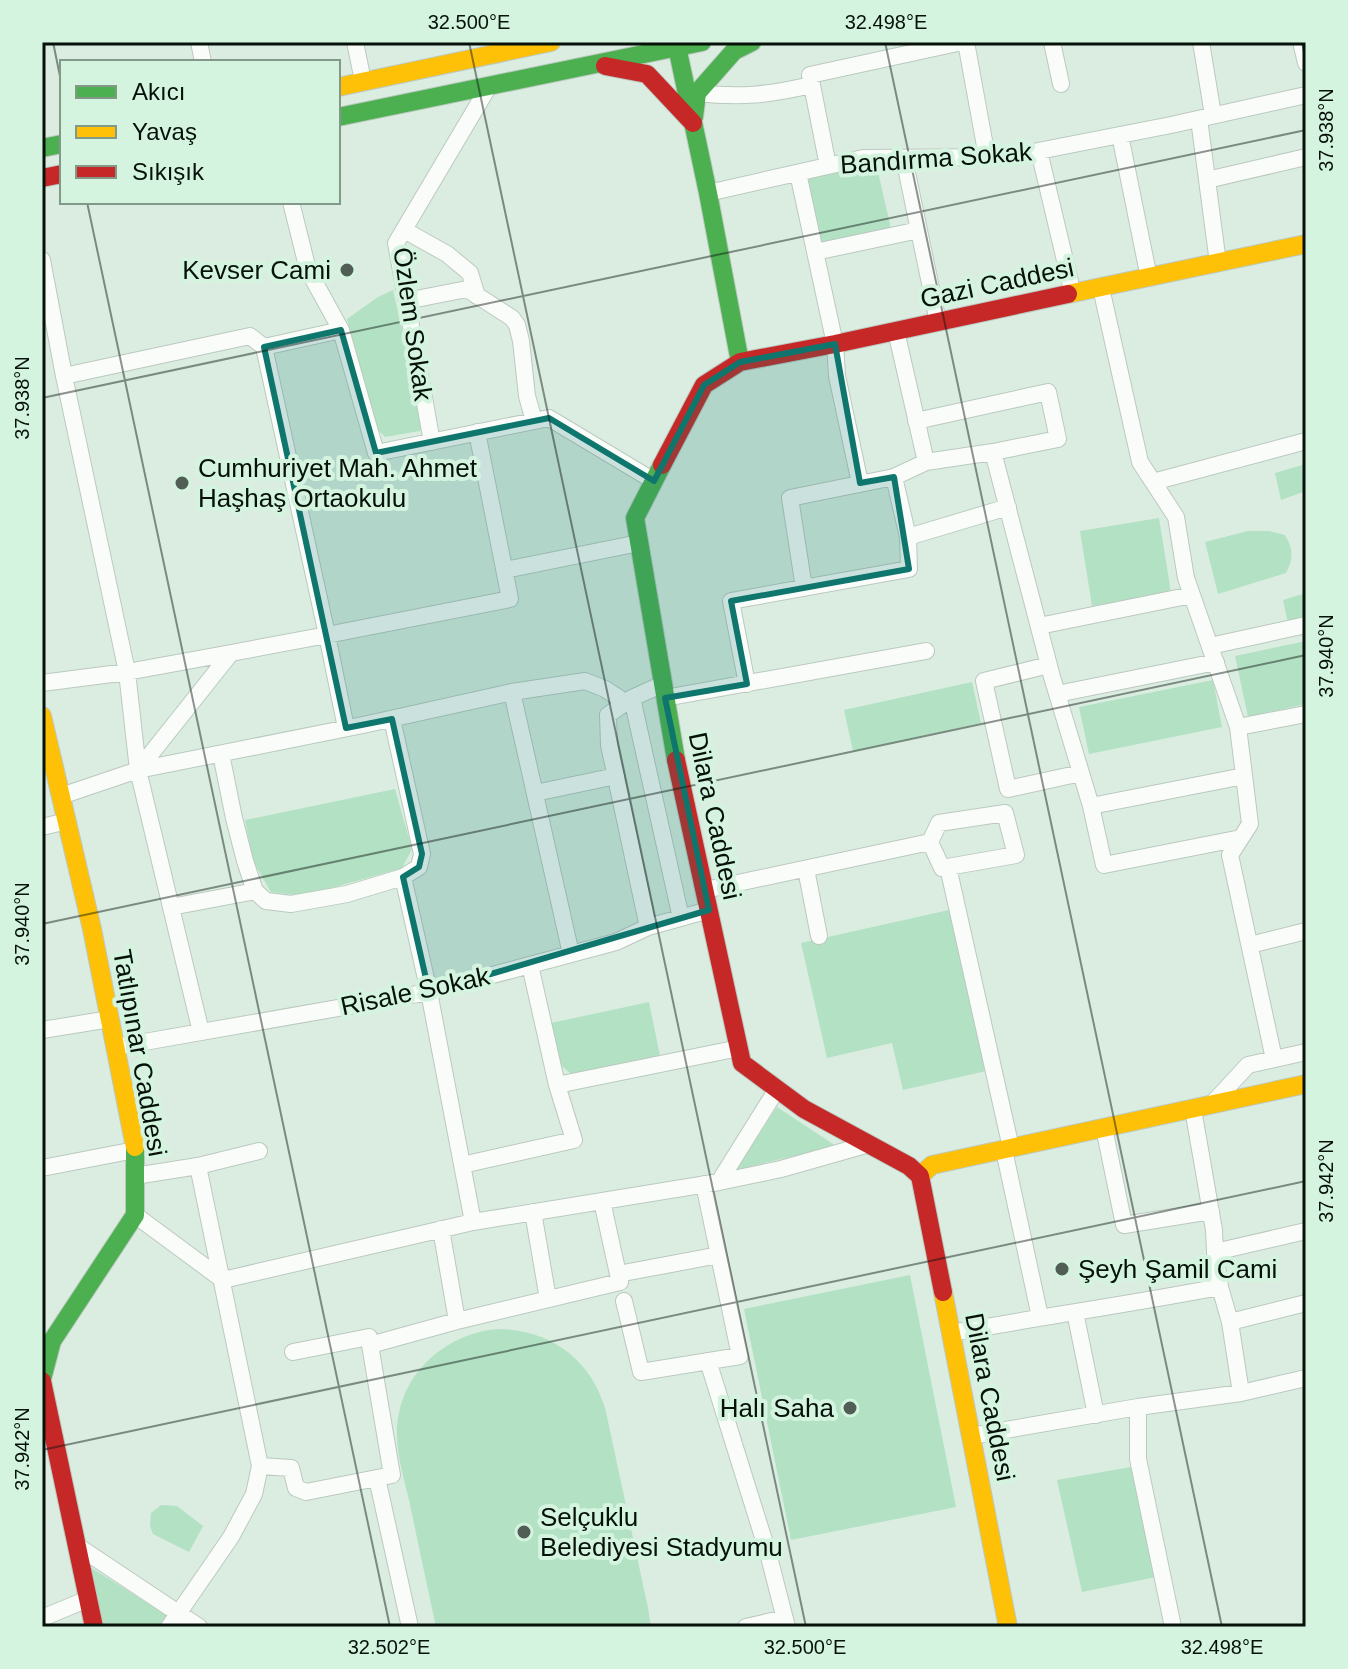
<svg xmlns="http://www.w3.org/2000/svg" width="1348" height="1669" font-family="Arial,sans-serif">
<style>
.green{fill:#b2e1c4}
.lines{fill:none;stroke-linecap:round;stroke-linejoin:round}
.street-casing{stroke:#bbc9bf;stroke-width:18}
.fast-casing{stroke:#bbc9bf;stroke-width:20}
.slow-casing{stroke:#bbc9bf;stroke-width:20}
.jam-casing{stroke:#bbc9bf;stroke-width:20}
.street{stroke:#fafcfa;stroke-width:16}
.fast{stroke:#4caf50;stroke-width:18}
.slow{stroke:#ffc107;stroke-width:18}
.jam{stroke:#c62828;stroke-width:18}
.marked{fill:#0f766e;fill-opacity:0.2;stroke:#0f766e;stroke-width:6;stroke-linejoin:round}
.ticks{fill:none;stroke:#06110a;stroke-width:2;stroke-opacity:0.45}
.poi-dot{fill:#515e55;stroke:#d4f4df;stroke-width:3}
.labels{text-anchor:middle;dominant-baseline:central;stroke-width:8;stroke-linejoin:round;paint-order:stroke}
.street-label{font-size:26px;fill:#06110a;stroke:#d4f4df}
.poi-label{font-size:26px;fill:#06110a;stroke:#d4f4df;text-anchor:start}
.neatline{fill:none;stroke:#06110a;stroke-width:3}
.ticks-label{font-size:20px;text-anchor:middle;fill:#06110a}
</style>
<rect width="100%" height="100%" fill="#dbede1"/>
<path class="green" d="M876,163L891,229L820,244L805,179Z
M393,290L424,426L420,431L385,437L378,430L347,319L378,297Z
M1306,464V491L1281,500L1275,473Z
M1159,518L1171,593L1092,606L1080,531Z
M1248,531H1269L1285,535C1293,549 1294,558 1286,573L1218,594L1205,542Z
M1306,593V619L1288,623L1283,600Z
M1306,641V704L1248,717L1235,656Z
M1213,680L1222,727L1089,754L1079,707Z
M972,682L981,723L853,751L844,710Z
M395,789L412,849L402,868L303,896L271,892L253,861L245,820Z
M949,910L986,1071L903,1090L892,1043L827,1058L801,943Z
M649,1002L660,1056L572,1075L560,1064L551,1023Z
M777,1107L836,1146L735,1170Z
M910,1275L956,1507L791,1540L744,1309Z
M498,1329C551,1329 593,1361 606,1412L648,1608L651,1627H436C427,1585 418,1543 409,1500C404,1479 397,1456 397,1434C397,1376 443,1334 498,1329Z
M1131,1467L1156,1577L1082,1592L1057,1480Z
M161,1505L177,1506L203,1526L189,1552L153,1534L150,1526L151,1513Z
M90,1567L168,1616L159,1627H102Z"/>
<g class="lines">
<defs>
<path id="street" d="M199,42L203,62
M355,42L363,81
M966,42L987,157
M1052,42L1061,84
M1201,42L1213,115
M1301,42L1306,63
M697,93C740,98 769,95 811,85
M1199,119L1218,263
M1120,135L1149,278
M1039,151L1073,294
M904,158L938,322
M828,166L810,75L962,42
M798,173L835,344L837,376L860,483
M1207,180L1306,157
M708,193L863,158L1008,157L1171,125L1306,95
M291,202L308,270L341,330L376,453L549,418L654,481
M404,230L447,254L470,273L477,296
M815,252L919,230
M42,260L64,376L127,672L138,770L201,1032
M1101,288L1140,462L1176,517L1186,578L1238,727L1250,824L1230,855L1274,1059
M406,301L467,289L512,318L517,325L521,341L527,396L534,421
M896,331L926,462L993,452L1052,677L1091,806L1104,865L1241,838
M64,376L250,336L264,347
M916,421L1048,392L1058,439L993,452
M432,442L396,243L489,86
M1153,482L1306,441
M908,537L1008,507
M505,570L639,543
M804,588L790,498L894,477L926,462
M1039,626L1192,595
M1210,646L1306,625
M1049,665L984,681L1008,789L1081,773
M42,683L127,672L231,653
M747,684L731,601L909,569L908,537L894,477
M512,692L571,954
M1057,694L1216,662
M632,698L681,918
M665,698L926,651
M1238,727L1306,714
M346,728L327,635L510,599L477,432
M221,754L234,818L245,861L255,891L266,901L291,904L347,894L403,877L419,867L422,854L392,719
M138,770L363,725L512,692L585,681L605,689L625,702
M535,793L616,776
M61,796L138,770L231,653L327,635L264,347L341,330
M1091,806L1244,776
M1005,813L1016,855L942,868L930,842L939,823Z
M42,827L67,821
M948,867L1011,1148
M806,869L819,936
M403,877L429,992L473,1222
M705,890L930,842
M171,907L255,891
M648,927L609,745L608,715L632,698L663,684
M1250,945L1306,931
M530,965L557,1085L739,1048
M42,1030L110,1019
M116,1047L429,992L616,942L648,927L709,910
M1211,1105L1248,1065L1306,1052
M1193,1109L1214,1230L1215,1252
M1104,1128L1124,1225L1211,1211
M1004,1150L1040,1317
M462,1165L574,1140L557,1085
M42,1168L135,1150
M135,1176L198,1166L259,1151
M719,1182L781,1169L869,1144
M602,1201L618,1274L719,1255
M533,1212L548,1299
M135,1215L223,1280L473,1222L719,1182L777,1089
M441,1229L457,1321
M1220,1287L1230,1322L1241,1393
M624,1301L641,1372L740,1356L704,1184
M1075,1312L1096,1415
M1230,1322L1306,1303
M951,1333C1041,1317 1130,1304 1220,1287L1215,1252L1306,1231
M293,1352L369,1337L370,1345L457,1321L620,1282L618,1274
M708,1361L768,1553L787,1627
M1138,1407V1459L1173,1627
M971,1436L1138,1407L1241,1393L1306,1378
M260,1466L291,1468L296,1488L306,1492L392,1475L370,1345
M377,1478L410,1627
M76,1545L199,1627
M42,1618L88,1599
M169,1627L231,1537L254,1494L260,1466L198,1166
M746,1627L785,1618"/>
<path id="fast" d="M676,42L708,193L740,362
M338,117L702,42
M694,117L697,93L734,51L752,42
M42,148L62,144
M662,465L635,518L676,760
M42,1379L52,1341L135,1215V1147"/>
<path id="slow" d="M338,87L551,42
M1068,294L1306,244
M42,716L92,929L135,1147
M920,1176L932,1165L1306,1084
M943,1292L1008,1627"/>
<path id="jam" d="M605,66L647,74L693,123
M42,178L62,174
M662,465L704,385L740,362L835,344L1068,294
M676,760L742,1063L804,1109L909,1166L920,1176L943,1292
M42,1381L94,1627"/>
</defs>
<use href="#street" class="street-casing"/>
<use href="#fast" class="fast-casing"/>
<use href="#slow" class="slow-casing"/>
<use href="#jam" class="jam-casing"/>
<use href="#street" class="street"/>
<use href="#fast" class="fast"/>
<use href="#slow" class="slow"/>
<use href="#jam" class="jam"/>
</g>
<path class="marked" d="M341,330L376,453L549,418L654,481L704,385L740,362L835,344L860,483L894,477L909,569L731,601L747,684L665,698L709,910L429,992L403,877L419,867L422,854L392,719L346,728L264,347Z"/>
<path class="ticks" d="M53,42L62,86M469,42L806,1627M885,42L1222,1627M1302,42L1306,63M87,202L390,1627M42,398L1306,130M42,924L1306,655M42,1450L1306,1181"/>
<g class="poi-dot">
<circle cx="347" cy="270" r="8"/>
<circle cx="182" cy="483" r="8"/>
<circle cx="1062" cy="1269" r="8"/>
<circle cx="850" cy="1408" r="8"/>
<circle cx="524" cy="1532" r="8"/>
</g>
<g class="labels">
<g class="street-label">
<text transform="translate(936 158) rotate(-4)">Bandırma Sokak</text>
<text transform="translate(997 283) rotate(-12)">Gazi Caddesi</text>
<text transform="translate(413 324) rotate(82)">Özlem Sokak</text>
<text transform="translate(715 816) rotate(78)">Dilara Caddesi</text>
<text transform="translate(415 991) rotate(-12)">Risale Sokak</text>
<text transform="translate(140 1053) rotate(80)">Tatlıpınar Caddesi</text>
<text transform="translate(990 1397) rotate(79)">Dilara Caddesi</text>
</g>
<g class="poi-label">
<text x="331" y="270" text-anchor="end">Kevser Cami</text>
<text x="198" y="468">Cumhuriyet Mah. Ahmet<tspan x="198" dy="30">Haşhaş Ortaokulu</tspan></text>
<text x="1078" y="1269">Şeyh Şamil Cami</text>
<text x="834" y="1408" text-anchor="end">Halı Saha</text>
<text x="540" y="1517">Selçuklu<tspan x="540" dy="30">Belediyesi Stadyumu</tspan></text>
</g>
</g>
<rect width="1348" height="1669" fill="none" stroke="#d4f4df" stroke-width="88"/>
<rect x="60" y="60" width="280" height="144" fill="#d4f4df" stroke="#82998a" stroke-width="2"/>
<rect x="76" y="86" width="40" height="12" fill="#4caf50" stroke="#82998a" stroke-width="2"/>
<text x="132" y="100" font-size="24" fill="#06110a">Akıcı</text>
<rect x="76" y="126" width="40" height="12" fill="#ffc107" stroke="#82998a" stroke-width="2"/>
<text x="132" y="140" font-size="24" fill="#06110a">Yavaş</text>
<rect x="76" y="166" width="40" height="12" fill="#c62828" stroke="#82998a" stroke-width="2"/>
<text x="132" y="180" font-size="24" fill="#06110a">Sıkışık</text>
<rect x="44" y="44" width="1260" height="1581" class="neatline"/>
<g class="ticks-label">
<text x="469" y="29">32.500°E</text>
<text x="886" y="29">32.498°E</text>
<text transform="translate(1326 130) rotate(-90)" y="7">37.938°N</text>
<text transform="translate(22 398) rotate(-90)" y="7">37.938°N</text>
<text transform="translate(1326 656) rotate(-90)" y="7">37.940°N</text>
<text transform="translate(22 924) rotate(-90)" y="7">37.940°N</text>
<text transform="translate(1326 1181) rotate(-90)" y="7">37.942°N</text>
<text transform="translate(22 1449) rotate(-90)" y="7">37.942°N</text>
<text x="389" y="1654">32.502°E</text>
<text x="805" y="1654">32.500°E</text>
<text x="1222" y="1654">32.498°E</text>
</g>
</svg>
